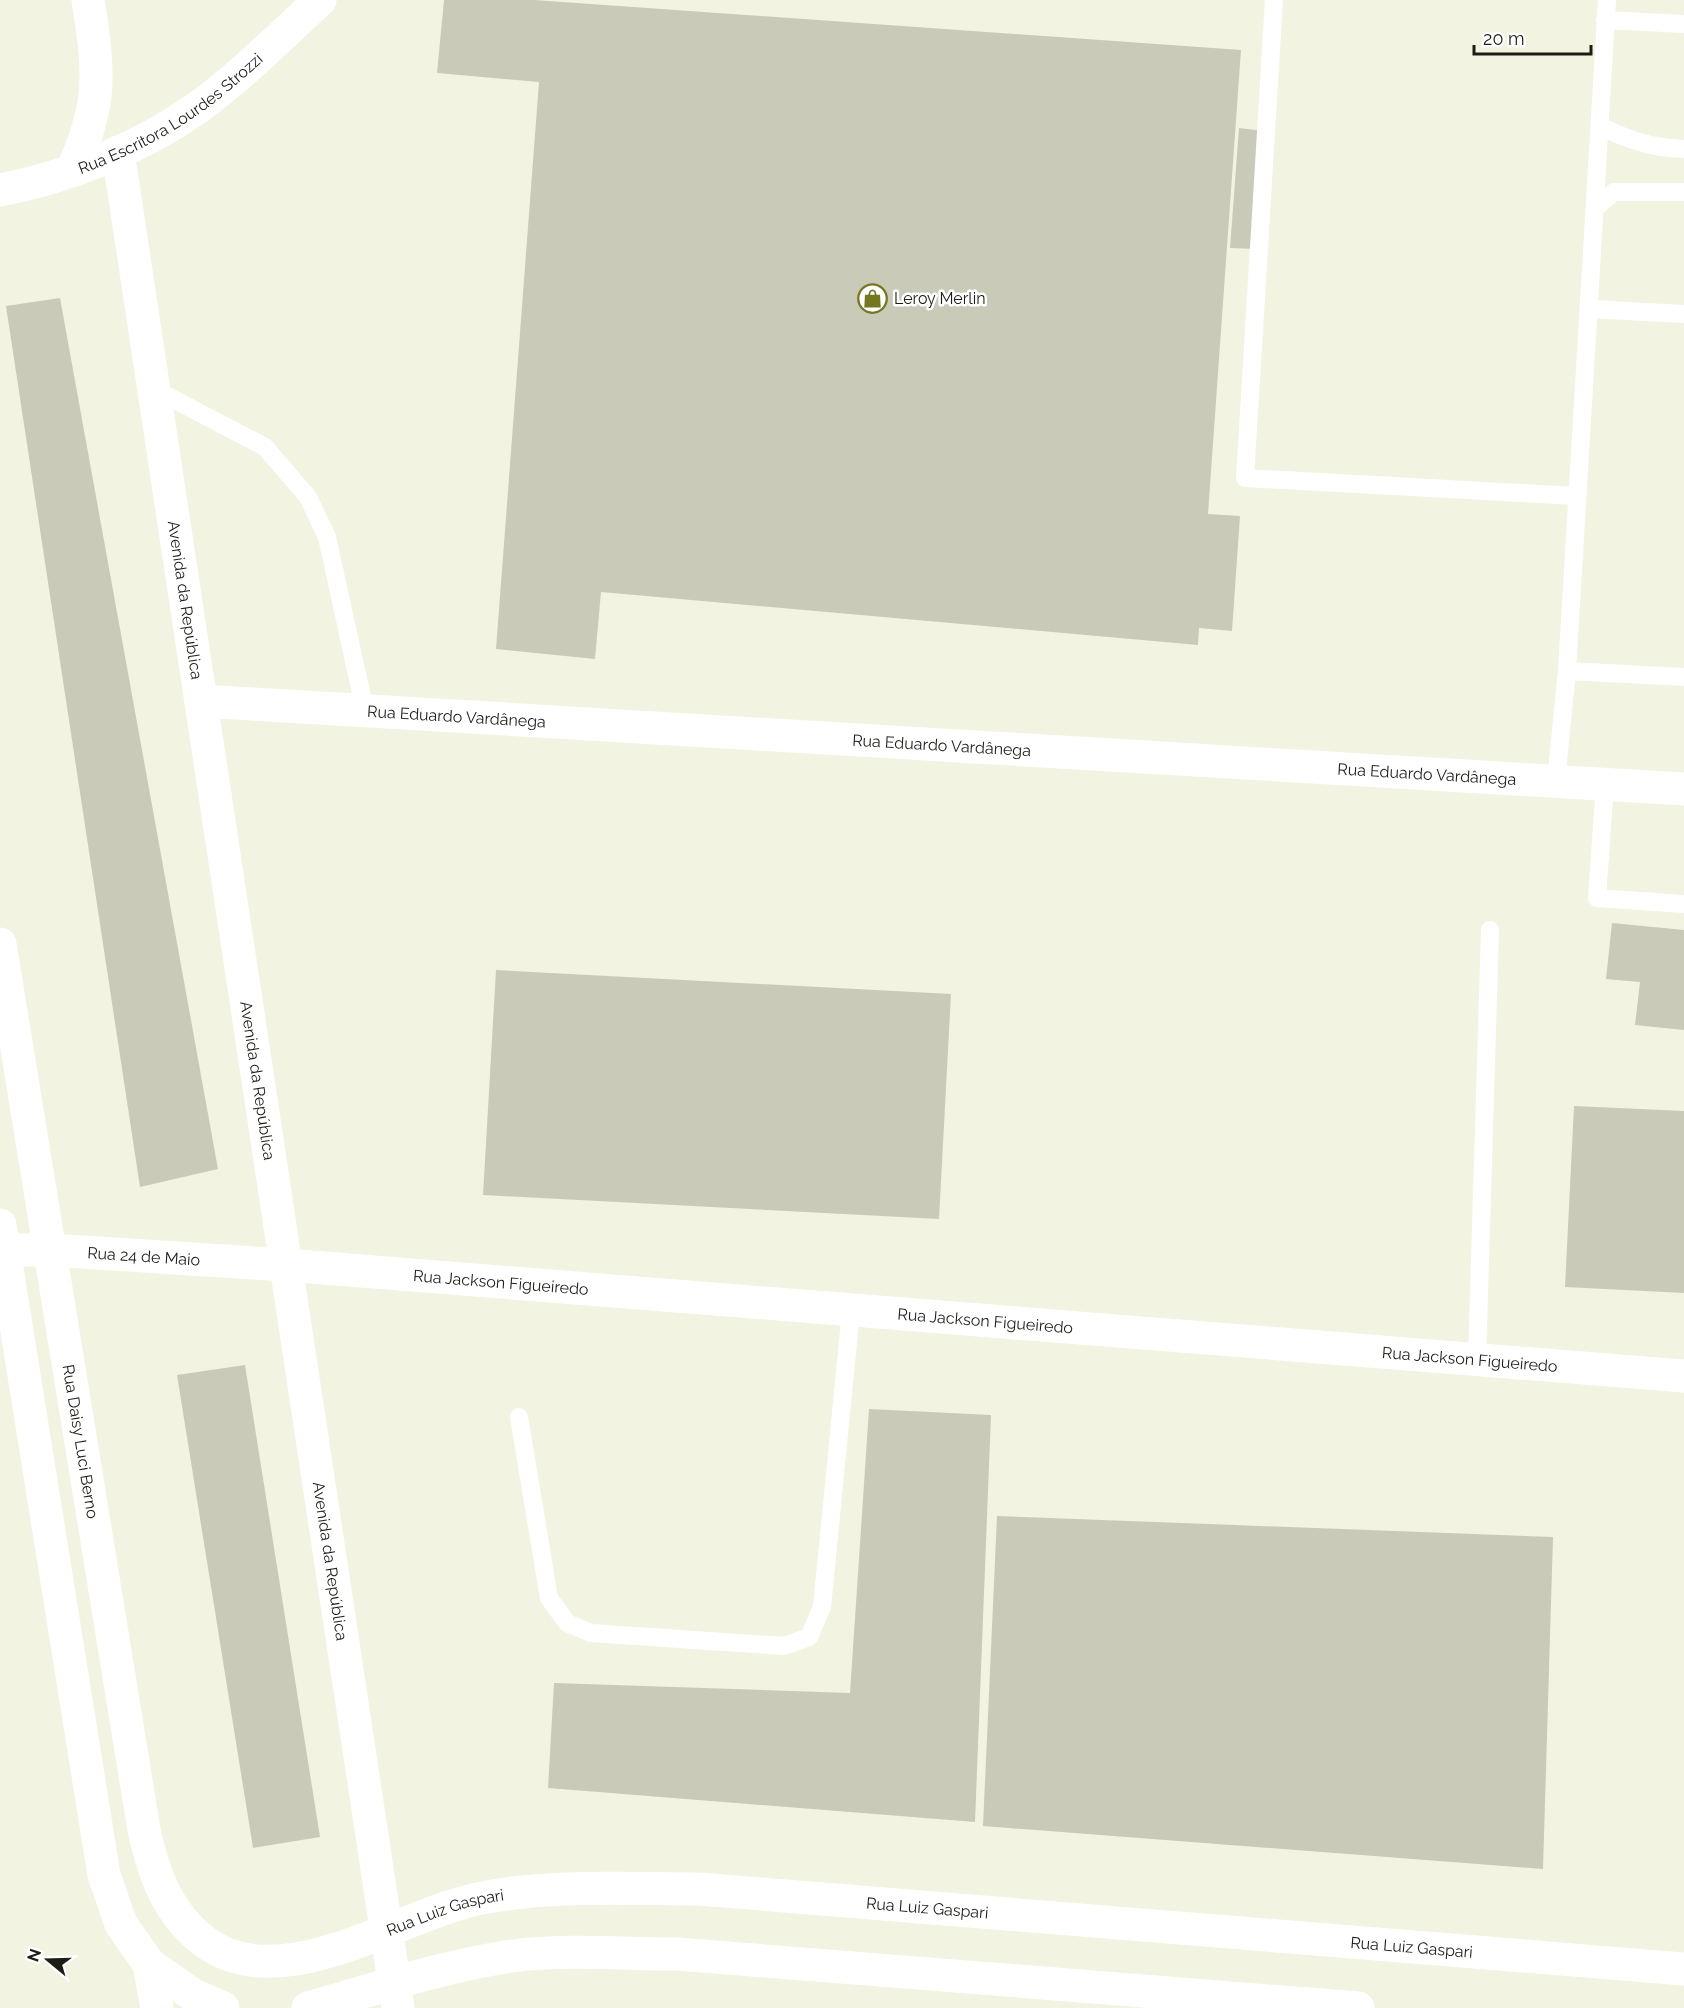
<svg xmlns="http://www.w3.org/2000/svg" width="1684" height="2008" font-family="Raleway,sans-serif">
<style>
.building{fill:#c9cbb8}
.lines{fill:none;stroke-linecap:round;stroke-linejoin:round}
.lane{stroke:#fff;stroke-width:18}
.street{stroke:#fff;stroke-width:33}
.primary{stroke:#fff;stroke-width:33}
.labels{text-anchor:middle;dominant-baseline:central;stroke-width:5;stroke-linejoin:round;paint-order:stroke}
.street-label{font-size:16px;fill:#1c1d16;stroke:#fff}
.poi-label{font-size:16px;fill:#1c1d16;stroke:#fff;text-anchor:start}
</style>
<rect width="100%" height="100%" fill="#f2f4e1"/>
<path class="building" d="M444,0H534L1241,50L1208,514L1240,516L1232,631L1199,628L1198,645L601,592L595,659L496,649L539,82L437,73Z
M1239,128L1263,131L1256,249L1230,248Z
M60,298L218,1169L140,1187L6,306Z
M1612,923L1684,930V1030L1635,1025L1640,982L1606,979Z
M496,970L951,994L939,1219L483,1195Z
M1574,1106L1684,1111V1293L1565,1287Z
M245,1365L320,1837L253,1848L177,1375Z
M869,1409L991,1415L975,1822L548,1788L554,1683L850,1693Z
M997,1516L1553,1537L1543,1869L983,1826Z"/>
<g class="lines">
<path class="lane" d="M1274,0L1245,478L1577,496
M1605,20L1684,24
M1600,126C1628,140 1652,148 1684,149
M1595,208L1614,192H1684
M1589,309L1684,314
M154,389L265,447L308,497L327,537L365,711
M1567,671L1684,677
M1556,781L1567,671L1607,0
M1605,784L1597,898L1684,904
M1477,1360L1490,930
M519,1417L549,1598L567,1623L591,1633L784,1646L809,1637L822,1607L851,1311"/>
<g class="street">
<path id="s1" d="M118,152L398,2008"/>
<path d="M72,170C103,104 99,70 88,0"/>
<path id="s2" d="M201,701L1684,789"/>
<path id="s3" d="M0,944L144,1830C154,1875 167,1913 205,1942C280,1998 396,1917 477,1899C549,1884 625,1889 699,1889L1684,1969"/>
<path d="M0,1225L104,1875L121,1924L149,1964L157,2008"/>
<path id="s4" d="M0,1250H50L286,1265L1684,1376"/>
<path d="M149,1964L193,1995L223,2008"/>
<path d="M308,2008C376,1989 443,1966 512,1956C566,1949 623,1954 677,1954L1358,2008"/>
</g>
<path class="primary" id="s5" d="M0,190C69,177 143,147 200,106C243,74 281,36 320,0"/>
</g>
<defs>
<symbol id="shop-ring" viewBox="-11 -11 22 22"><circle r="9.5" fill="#fff" stroke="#75771f" stroke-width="1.5"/><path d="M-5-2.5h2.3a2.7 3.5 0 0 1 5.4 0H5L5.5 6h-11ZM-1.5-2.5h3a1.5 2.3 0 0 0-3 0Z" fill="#75771f"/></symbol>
</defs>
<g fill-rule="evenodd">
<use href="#shop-ring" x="856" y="282" width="33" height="33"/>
</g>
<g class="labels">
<g class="street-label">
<text stroke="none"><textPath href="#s5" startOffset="189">Rua Escritora Lourdes Strozzi</textPath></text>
<text stroke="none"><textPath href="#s1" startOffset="453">Avenida da República</textPath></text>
<text stroke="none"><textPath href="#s2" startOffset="256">Rua Eduardo Vardânega</textPath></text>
<text stroke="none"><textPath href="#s2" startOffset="742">Rua Eduardo Vardânega</textPath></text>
<text stroke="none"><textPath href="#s2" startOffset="1228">Rua Eduardo Vardânega</textPath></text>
<text stroke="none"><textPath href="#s1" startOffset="939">Avenida da República</textPath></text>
<text stroke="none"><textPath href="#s4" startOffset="144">Rua 24 de Maio</textPath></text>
<text stroke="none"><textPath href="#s4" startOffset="502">Rua Jackson Figueiredo</textPath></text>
<text stroke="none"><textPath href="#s4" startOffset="988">Rua Jackson Figueiredo</textPath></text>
<text stroke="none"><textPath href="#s4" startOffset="1474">Rua Jackson Figueiredo</textPath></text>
<text stroke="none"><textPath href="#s3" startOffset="504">Rua Daisy Luci Berno</textPath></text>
<text stroke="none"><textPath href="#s1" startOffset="1425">Avenida da República</textPath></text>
<text stroke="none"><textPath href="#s3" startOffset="1766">Rua Luiz Gaspari</textPath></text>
<text stroke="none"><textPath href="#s3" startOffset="1280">Rua Luiz Gaspari</textPath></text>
<text stroke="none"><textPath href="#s3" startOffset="2252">Rua Luiz Gaspari</textPath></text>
</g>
<g class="poi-label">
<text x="894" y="298">Leroy Merlin</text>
</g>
</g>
<g transform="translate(48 1960) rotate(289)" stroke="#ffffff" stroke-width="4.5" paint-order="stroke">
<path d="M0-4.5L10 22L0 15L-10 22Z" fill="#1c1d16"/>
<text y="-9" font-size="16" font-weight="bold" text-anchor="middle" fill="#1c1d16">N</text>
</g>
<path d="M1474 45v9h117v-9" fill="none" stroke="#1c1d16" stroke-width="3"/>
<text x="1483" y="45" font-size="18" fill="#1c1d16" stroke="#ffffff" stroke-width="4.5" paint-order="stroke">20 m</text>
</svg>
